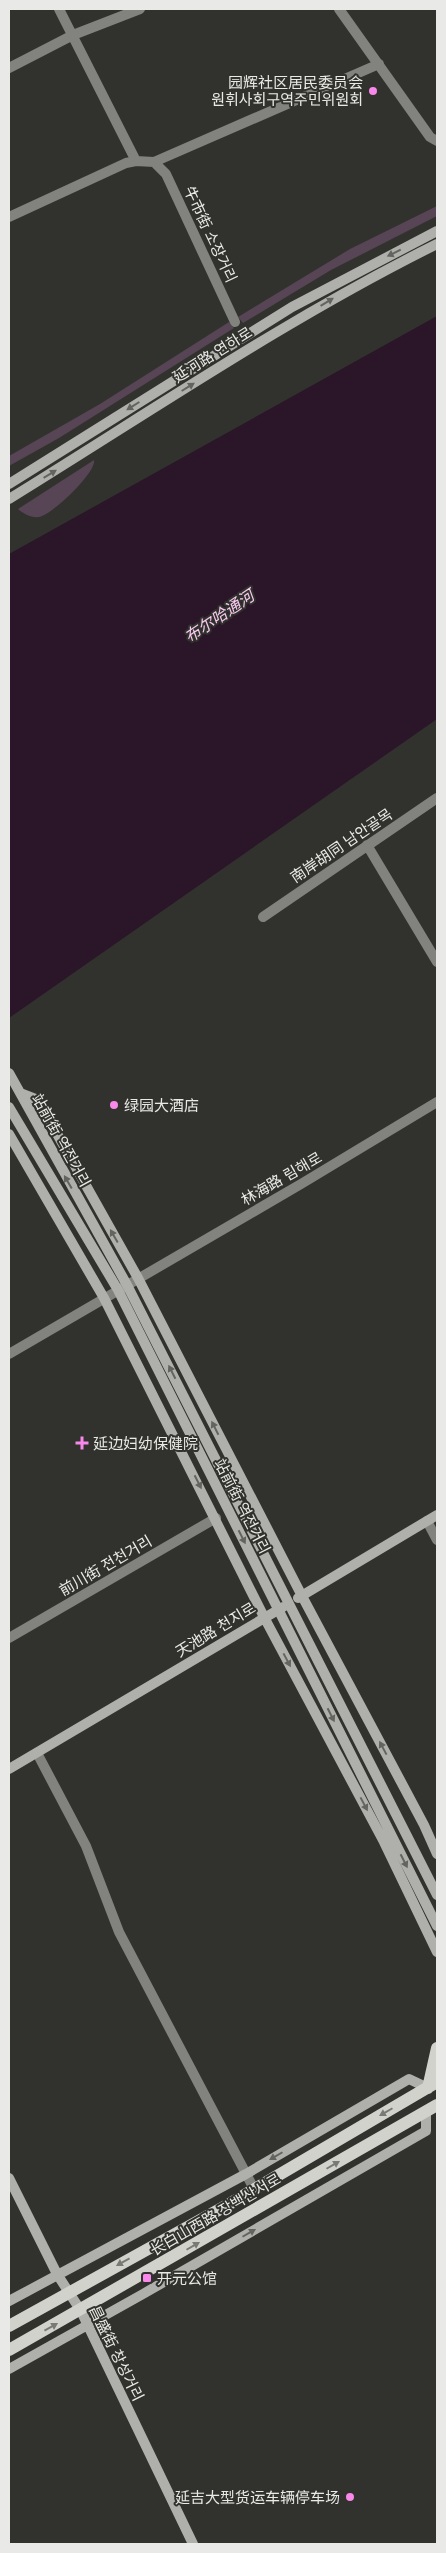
<svg xmlns="http://www.w3.org/2000/svg" width="446" height="2553" font-family="'Open Sans','Noto Sans SC','Noto Sans KR',sans-serif">
<style>
.green{fill:#574454}
.water{fill:#2a1628}
.lines{fill:none;stroke-linecap:round;stroke-linejoin:round}
.street{stroke:#82827f;stroke-width:10}
.secondary{stroke:#afafab;stroke-width:10}
.primary{stroke:#d2d2cd;stroke-width:12}
.oneway{fill:#63645f}
.oneway2{fill:#797a75}
.poi-dot{fill:#f888ea;stroke:#31322d;stroke-width:2}
.labels{text-anchor:middle;dominant-baseline:central;stroke-width:4;stroke-linejoin:round;paint-order:stroke}
.poi-label{font-size:15px;fill:#e9eae7;stroke:#31322d;text-anchor:start}
.street-label{font-size:15px;fill:#e9eae7;stroke:#31322d}
.water-label{font-size:16px;font-style:italic;fill:#facaf2;stroke:#31322d}
</style>
<rect width="100%" height="100%" fill="#31322d"/>
<path class="green" d="M437,206V216L331,270L243,323L238,317L350,249Z
M229,322L234,328L59,438L9,466V456L100,404Z
M94,460C97,472 52,515 39,517C31,518 24,514 18,509Z"/>
<path class="water" d="M437,316V719L9,1018V554Z"/>
<g class="lines">
<path class="street" d="M59,9L136,161
M339,9L430,137L437,141
M9,68L73,35L140,9
M154,162L166,174L235,322
M9,217L126,163L136,161L154,162L379,64
M367,845L437,962
M263,917L437,798
M9,1354L301,1184L437,1102
M427,1521L437,1540
M9,1638L216,1518
M37,1753L86,1846L119,1932L254,2189"/>
<path class="secondary" d="M9,484L292,307L437,231
M9,499C150,412 288,318 437,244
M9,1073L127,1285L437,1895
M20,1093L38,1100L138,1278L302,1596L424,1825L437,1854
M9,1107L118,1290L437,1926
M9,1134L104,1298L264,1617L384,1842L437,1952
M298,1598L437,1515
M9,1769L283,1607
M9,2178L57,2274L81,2311L193,2544
M9,2301L246,2174L409,2079L428,2088
M9,2369L143,2294L426,2131V2111"/>
<path class="primary" d="M428,2088L437,2048
M9,2326L231,2203L437,2082
M9,2350L437,2105"/>
</g>
<defs><path id="oneway-solid" d="M-6-.8H1V-3.2L6.5 0L1 3.2V.8H-6Z" transform="scale(1.25)"/></defs>
<g class="oneway">
<use href="#oneway-solid" transform="translate(394 253) rotate(154)"/>
<use href="#oneway-solid" transform="translate(327 302) rotate(-31)"/>
<use href="#oneway-solid" transform="translate(188 387) rotate(-32)"/>
<use href="#oneway-solid" transform="translate(133 406) rotate(148)"/>
<use href="#oneway-solid" transform="translate(50 474) rotate(-31)"/>
<use href="#oneway-solid" transform="translate(68 1182) rotate(-120)"/>
<use href="#oneway-solid" transform="translate(114 1236) rotate(-120)"/>
<use href="#oneway-solid" transform="translate(172 1372) rotate(-117)"/>
<use href="#oneway-solid" transform="translate(215 1428) rotate(-117)"/>
<use href="#oneway-solid" transform="translate(198 1482) rotate(63)"/>
<use href="#oneway-solid" transform="translate(242 1537) rotate(63)"/>
<use href="#oneway-solid" transform="translate(287 1660) rotate(62)"/>
<use href="#oneway-solid" transform="translate(331 1715) rotate(63)"/>
<use href="#oneway-solid" transform="translate(383 1748) rotate(-118)"/>
<use href="#oneway-solid" transform="translate(364 1804) rotate(62)"/>
<use href="#oneway-solid" transform="translate(404 1861) rotate(63)"/>
<use href="#oneway-solid" transform="translate(276 2156) rotate(150)"/>
<use href="#oneway-solid" transform="translate(249 2233) rotate(-30)"/>
</g>
<g class="oneway2">
<use href="#oneway-solid" transform="translate(386 2112) rotate(150)"/>
<use href="#oneway-solid" transform="translate(333 2165) rotate(-30)"/>
<use href="#oneway-solid" transform="translate(193 2246) rotate(-30)"/>
<use href="#oneway-solid" transform="translate(123 2262) rotate(151)"/>
<use href="#oneway-solid" transform="translate(51 2327) rotate(-29)"/>
</g>
<g class="poi-dot">
<circle cx="373" cy="91" r="5"/>
<circle cx="114" cy="1105" r="5"/>
<path d="M79.5 1435.5h5v5h5v5h-5v5h-5v-5h-5v-5h5z"/>
<rect x="142" y="2273" width="10" height="10" rx="2.5"/>
<circle cx="350" cy="2497" r="5"/>
</g>
<g class="labels">
<g class="poi-label">
<text x="363" y="82" text-anchor="end">园辉社区居民委员会<tspan x="363" dy="17">원휘사회구역주민위원회</tspan></text>
<text x="124" y="1105">绿园大酒店</text>
<text x="93" y="1443">延边妇幼保健院</text>
<text x="157" y="2278">开元公馆</text>
<text x="340" y="2497" text-anchor="end">延吉大型货运车辆停车场</text>
</g>
<g class="street-label">
<text transform="translate(211 234) rotate(65)">牛市街 소장거리</text>
<text transform="translate(212 354) rotate(-32)">延河路 연하로</text>
<text transform="translate(341 845) rotate(-34)">南岸胡同 남안골목</text>
<text transform="translate(62 1140) rotate(61)">站前街 역전거리</text>
<text transform="translate(281 1178) rotate(-30)">林海路 림해로</text>
<text transform="translate(243 1506) rotate(63)">站前街 역전거리</text>
<text transform="translate(105 1565) rotate(-30)">前川街 전천거리</text>
<text transform="translate(215 1629) rotate(-31)">天池路 천지로</text>
<text transform="translate(215 2214) rotate(-30)">长白山西路 장백산서로</text>
<text transform="translate(117 2353) rotate(64)">昌盛街 창성거리</text>
</g>
<g class="water-label">
<text transform="translate(219 616) rotate(-34)">布尔哈通河</text>
</g>
</g>
<rect width="446" height="2553" fill="none" stroke="#e9eae7" stroke-width="20"/>
</svg>
